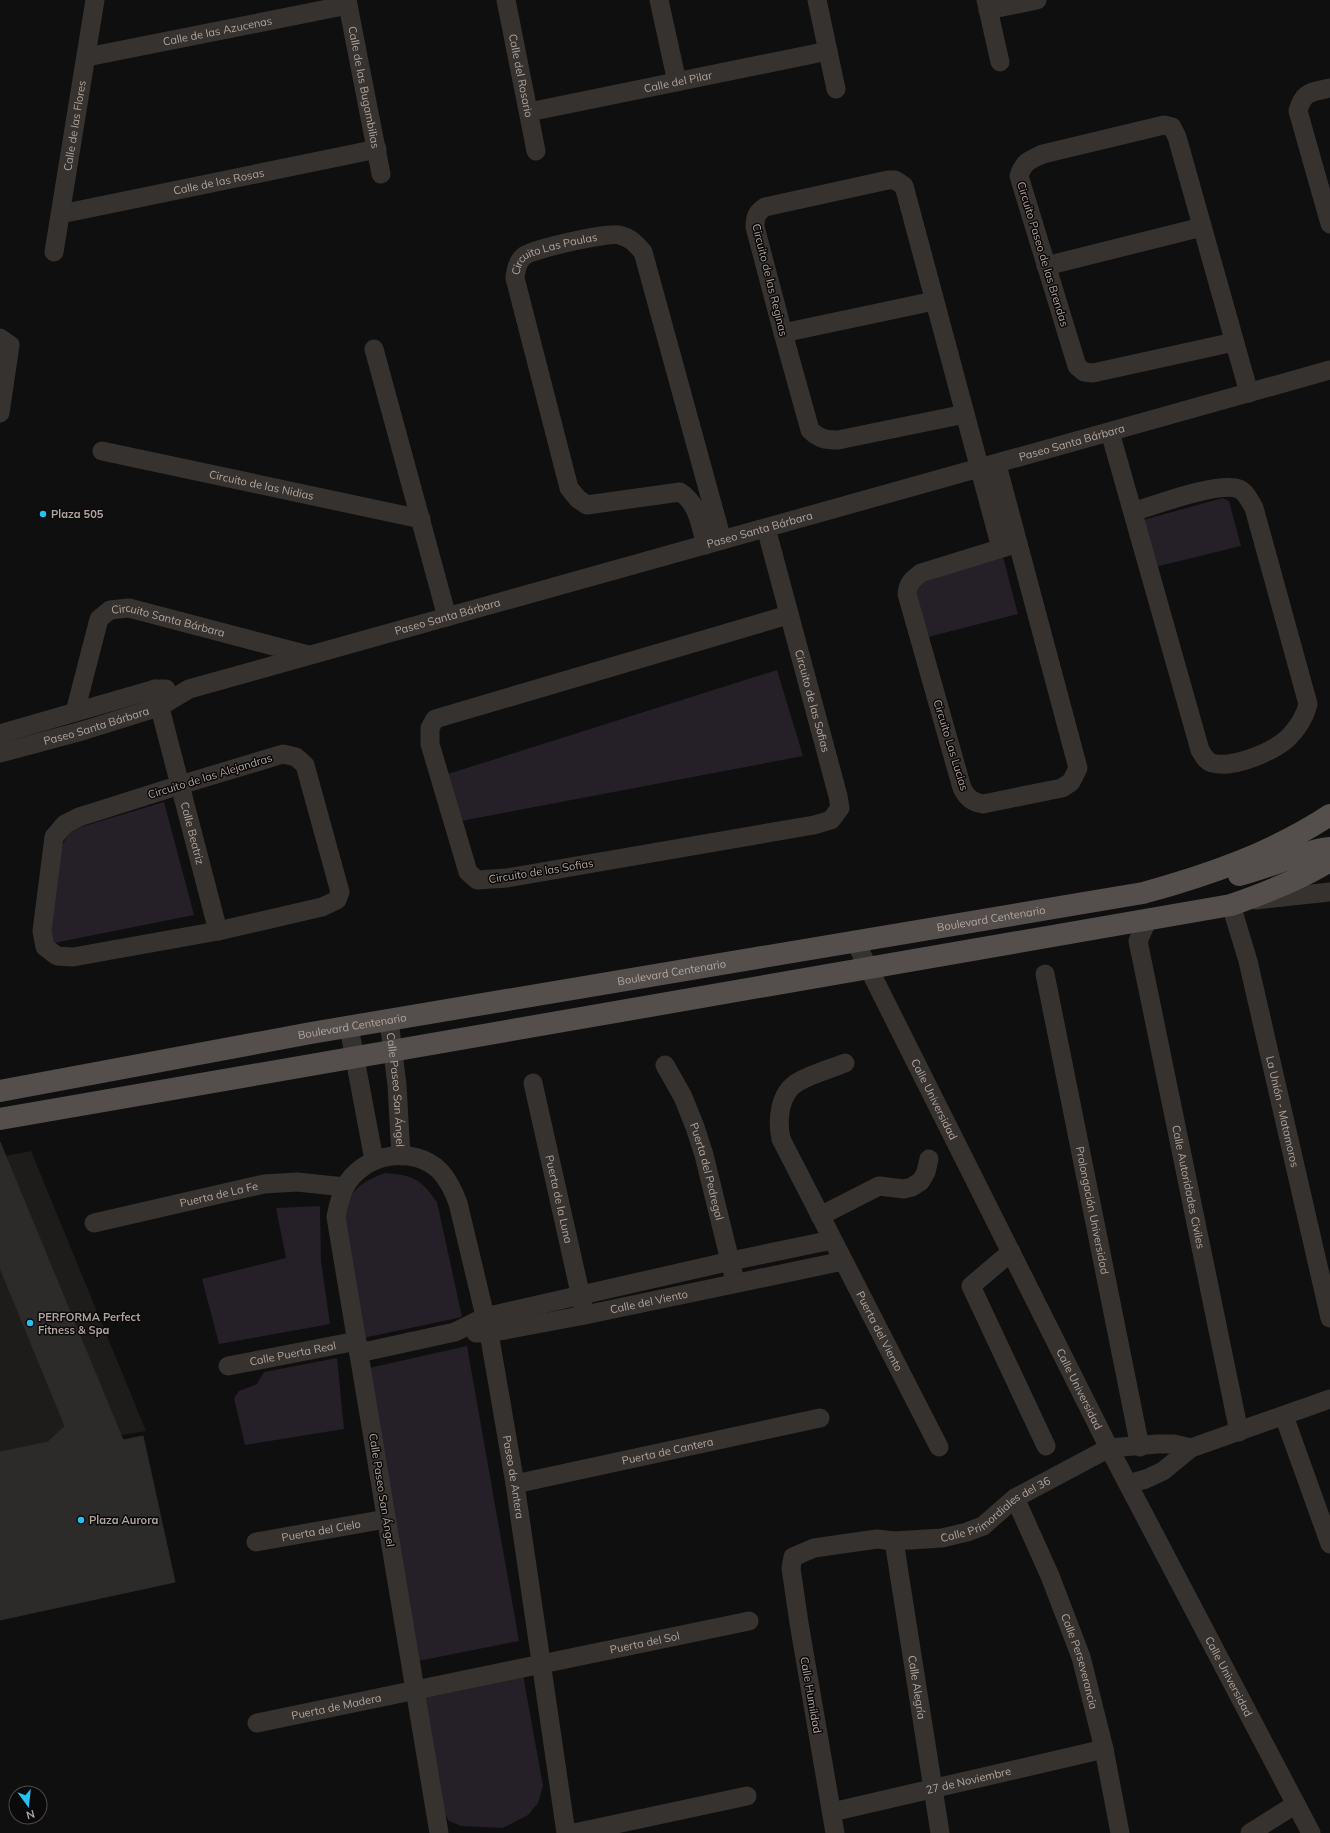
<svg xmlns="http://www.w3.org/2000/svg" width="1330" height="1833" font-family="Mulish,sans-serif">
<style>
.built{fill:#1d1c1b}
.green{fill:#251f28}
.building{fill:#2c2b2a;stroke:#2c2b29}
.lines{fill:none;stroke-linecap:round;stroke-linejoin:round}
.minor{stroke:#353230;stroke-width:19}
.major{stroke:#544f4c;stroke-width:22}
.poi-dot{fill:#23c1f4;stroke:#0b0a0a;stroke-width:1.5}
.labels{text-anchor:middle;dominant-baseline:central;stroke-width:3;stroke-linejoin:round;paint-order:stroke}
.street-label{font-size:11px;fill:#b1a49f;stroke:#0b0a0a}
.poi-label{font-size:11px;font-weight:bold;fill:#b1a49f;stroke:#0b0a0a;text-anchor:start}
</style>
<rect width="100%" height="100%" fill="#100f0f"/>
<path class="built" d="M31,1151L146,1431L0,1456V1157Z"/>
<path class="green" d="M1223,498L1229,501L1241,546L1155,567L1143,520Z
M1002,553L1018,614L928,637L915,589L919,584Z
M777,670L803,756L461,821L448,774Z
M164,802L194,915L54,943L48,929L62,845L71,830Z
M385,1173C413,1175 421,1179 437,1202L462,1317L363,1338L344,1220C347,1192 360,1182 385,1173Z
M320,1206L321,1261L330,1324L219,1344L202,1279L286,1258L276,1208Z
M467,1346L519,1641L418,1661L369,1368Z
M337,1358L344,1429L245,1445L234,1398L239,1391L257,1384L264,1372Z
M523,1675L543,1786L538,1803L528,1815L503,1828L461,1826L449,1821L439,1804L425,1694Z"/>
<path class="building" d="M0,1142L123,1440L143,1436L175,1582L0,1620V1452L48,1442L65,1426L0,1268Z"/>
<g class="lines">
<g class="minor">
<path id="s1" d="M347,0L381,174"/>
<path id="s2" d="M506,0L536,151"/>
<path d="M659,0L677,82"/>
<path d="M817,0L836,89"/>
<path d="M986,0L1000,62"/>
<path d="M988,10L1037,0"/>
<path id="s3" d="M87,57L348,5"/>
<path d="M1330,88C1312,92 1303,91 1298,111L1330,224"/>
<path id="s4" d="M529,112L828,51"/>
<path id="s5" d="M61,214L377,149"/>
<path id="s6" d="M54,252L95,0"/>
<path d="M1046,266L1202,227"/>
<path d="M783,333L934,301"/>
<path d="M0,338L10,345L0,413"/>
<path d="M1234,342L1093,373L1084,372L1077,366L1019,176C1024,161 1030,160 1043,154L1164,125L1172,127L1177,137L1249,393"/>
<path d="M374,349L447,617"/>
<path d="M965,414L838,440C826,440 819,439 810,430L783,333L755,227C755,217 757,212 765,207L888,180H895L904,186L1001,548"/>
<path d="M1110,432L1200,750C1203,755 1206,761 1212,763C1232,769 1273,752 1288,738C1297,729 1305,717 1308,704L1254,508C1250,501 1246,492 1239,489C1219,481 1155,505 1133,512"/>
<path id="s7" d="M102,451L421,519"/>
<path d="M997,465L1078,768L1071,782L1062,788L983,804C972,802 967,798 962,788L907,594C908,583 912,580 921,573L1018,543"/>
<path id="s8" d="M766,528L838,796L840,808L831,820L814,825L507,878L477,880L468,872L430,744V728L435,719L788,615"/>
<path id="s9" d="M706,545C700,525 698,503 680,492L587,505L578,499L569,488L515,278C516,270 517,262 524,256C532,249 609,232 619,235C631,238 635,243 643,252L722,540"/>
<path id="s10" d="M155,689L218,931"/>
<path id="s11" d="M75,712L99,619L110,610L129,608L308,655"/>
<path d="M0,734L155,689H166"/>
<path id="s12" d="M0,753L82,731L159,707L189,689C569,582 950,477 1330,370"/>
<path d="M283,754L296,757L305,765L340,892L337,900L322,907L218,931L73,957L57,956L45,947L42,931L54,837L65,824L79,817L180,785Z"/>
<path d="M1256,900L1330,892"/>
<path id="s13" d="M1231,905L1248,961L1330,1318"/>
<path id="s14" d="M1147,921L1138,941L1239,1432"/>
<path id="s15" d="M855,941L1109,1448L1311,1833"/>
<path id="s16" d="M1045,974L1140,1447"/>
<path id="s17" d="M389,1020L397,1085L401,1156"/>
<path d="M349,1027L374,1160"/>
<path id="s18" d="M845,1063C830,1069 812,1074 798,1082C779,1093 777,1120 781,1139L939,1447"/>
<path id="s19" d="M665,1065L683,1097L695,1127L704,1155L733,1273"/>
<path id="s20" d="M533,1083L583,1306"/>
<path d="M820,1216L879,1186L904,1189L912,1187L921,1181L926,1172L929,1159"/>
<path id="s21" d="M94,1223L264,1184L297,1182L345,1187"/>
<path d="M1011,1252L971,1286L1046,1446"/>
<path id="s22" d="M476,1333H489L585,1315L843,1261"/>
<path d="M359,1353L455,1332L485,1317L731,1261L832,1240"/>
<path id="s23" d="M228,1366L357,1341"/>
<path d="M1284,1416L1330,1544"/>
<path id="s24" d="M515,1484L820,1418"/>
<path d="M1128,1484L1146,1479L1163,1471L1191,1448L1330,1399"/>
<path id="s25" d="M1015,1498L1050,1576L1081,1657L1104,1749L1120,1833"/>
<path id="s26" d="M894,1541L940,1833"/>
<path id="s27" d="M256,1542L386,1519"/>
<path id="s28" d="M257,1723L749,1621"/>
<path id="s29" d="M832,1812L1104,1749"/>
<path id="s30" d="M439,1833L336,1217C338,1207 340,1196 345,1187C362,1154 413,1144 440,1171C449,1181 454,1192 458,1203L489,1333L515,1484L566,1833"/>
<path d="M574,1833L747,1796"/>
<path id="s31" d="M835,1833L799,1623L791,1568L793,1557L814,1548L877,1539L894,1541L942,1538L967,1532L983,1526L1015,1498L1109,1448L1157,1444H1174L1191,1448"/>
<path d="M1250,1833L1296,1804"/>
</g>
<g class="major">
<path d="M1239,875C1269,868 1302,851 1330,848"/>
<path id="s32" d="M0,1091L311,1033L1143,893C1209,875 1272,853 1330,815"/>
<path d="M0,1119L1231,905C1266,893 1299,880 1330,861"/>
</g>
</g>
<g class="poi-dot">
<circle cx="43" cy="514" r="4"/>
<circle cx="30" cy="1323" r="4"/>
<circle cx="81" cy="1520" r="4"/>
</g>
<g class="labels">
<g class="street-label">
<text stroke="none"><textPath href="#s3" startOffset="133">Calle de las Azucenas</textPath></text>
<text stroke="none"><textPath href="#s2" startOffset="77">Calle del Rosario</textPath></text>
<text stroke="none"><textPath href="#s4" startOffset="152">Calle del Pilar</textPath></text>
<text stroke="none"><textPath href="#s1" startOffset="89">Calle de las Bugambilias</textPath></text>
<text stroke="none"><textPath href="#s6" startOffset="128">Calle de las Flores</textPath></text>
<text stroke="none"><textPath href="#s5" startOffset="161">Calle de las Rosas</textPath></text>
<text transform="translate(1043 254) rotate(73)">Circuito Paseo de las Brendas</text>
<text stroke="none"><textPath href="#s9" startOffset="448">Circuito Las Paulas</textPath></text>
<text transform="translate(770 280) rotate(76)">Circuito de las Reginas</text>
<text stroke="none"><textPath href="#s12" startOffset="1117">Paseo Santa Bárbara</textPath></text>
<text stroke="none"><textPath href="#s7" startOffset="163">Circuito de las Nidias</textPath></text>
<text stroke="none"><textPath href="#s12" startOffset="793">Paseo Santa Bárbara</textPath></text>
<text stroke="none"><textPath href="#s12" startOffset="469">Paseo Santa Bárbara</textPath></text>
<text stroke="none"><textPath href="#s11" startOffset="170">Circuito Santa Bárbara</textPath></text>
<text stroke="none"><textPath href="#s8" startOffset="179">Circuito de las Sofias</textPath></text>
<text stroke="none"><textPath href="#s12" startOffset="100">Paseo Santa Bárbara</textPath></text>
<text transform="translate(951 745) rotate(73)">Circuito Las Lucias</text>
<text transform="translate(210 776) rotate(-17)">Circuito de las Alejandras</text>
<text stroke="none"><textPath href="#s10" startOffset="149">Calle Beatriz</textPath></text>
<text transform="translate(541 871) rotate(-9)">Circuito de las Sofias</text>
<text stroke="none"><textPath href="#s32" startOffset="1006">Boulevard Centenario</textPath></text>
<text stroke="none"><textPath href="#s32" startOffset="682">Boulevard Centenario</textPath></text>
<text stroke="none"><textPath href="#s32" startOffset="358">Boulevard Centenario</textPath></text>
<text stroke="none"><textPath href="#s17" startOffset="70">Calle Paseo San Ángel</textPath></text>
<text stroke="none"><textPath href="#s15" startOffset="177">Calle Universidad</textPath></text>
<text stroke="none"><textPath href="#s13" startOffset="213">La Unión - Matamoros</textPath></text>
<text stroke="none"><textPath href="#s19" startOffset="115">Puerta del Pedregal</textPath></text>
<text stroke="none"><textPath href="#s14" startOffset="273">Calle Autoridades Civiles</textPath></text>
<text stroke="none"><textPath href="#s21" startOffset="128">Puerta de La Fe</textPath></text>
<text stroke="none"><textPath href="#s20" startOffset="119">Puerta de la Luna</textPath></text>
<text stroke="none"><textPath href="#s16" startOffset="241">Prolongación Universidad</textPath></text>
<text stroke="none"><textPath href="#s22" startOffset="176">Calle del Viento</textPath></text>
<text stroke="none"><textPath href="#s18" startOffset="330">Puerta del Viento</textPath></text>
<text stroke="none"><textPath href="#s23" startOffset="66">Calle Puerta Real</textPath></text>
<text stroke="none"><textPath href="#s15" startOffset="501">Calle Universidad</textPath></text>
<text stroke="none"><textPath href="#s24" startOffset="156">Puerta de Cantera</textPath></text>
<text stroke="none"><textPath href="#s30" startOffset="1083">Paseo de Antera</textPath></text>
<text transform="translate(382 1490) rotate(81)">Calle Paseo San Ángel</text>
<text stroke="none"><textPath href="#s31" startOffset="493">Calle Primordiales del 36</textPath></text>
<text stroke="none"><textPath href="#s27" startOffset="66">Puerta del Cielo</textPath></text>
<text stroke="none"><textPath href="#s28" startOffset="396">Puerta del Sol</textPath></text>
<text stroke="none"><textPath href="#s25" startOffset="176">Calle Perseverancia</textPath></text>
<text stroke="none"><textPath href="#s15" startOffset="825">Calle Universidad</textPath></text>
<text stroke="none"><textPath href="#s26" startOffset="148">Calle Alegría</textPath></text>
<text transform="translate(811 1695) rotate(80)">Calle Humildad</text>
<text stroke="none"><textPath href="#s28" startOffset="81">Puerta de Madera</textPath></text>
<text stroke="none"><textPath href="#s29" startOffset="140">27 de Noviembre</textPath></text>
</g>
<g class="poi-label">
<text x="51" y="514">Plaza 505</text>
<text x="38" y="1317">PERFORMA Perfect<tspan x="38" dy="13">Fitness &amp; Spa</tspan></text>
<text x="89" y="1520">Plaza Aurora</text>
</g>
</g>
<g transform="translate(28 1805) rotate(165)"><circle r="19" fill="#0b0a0a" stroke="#4d4846"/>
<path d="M0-3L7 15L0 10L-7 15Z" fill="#23c1f4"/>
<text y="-6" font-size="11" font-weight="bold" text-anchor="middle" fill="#b1a49f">N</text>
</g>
</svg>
